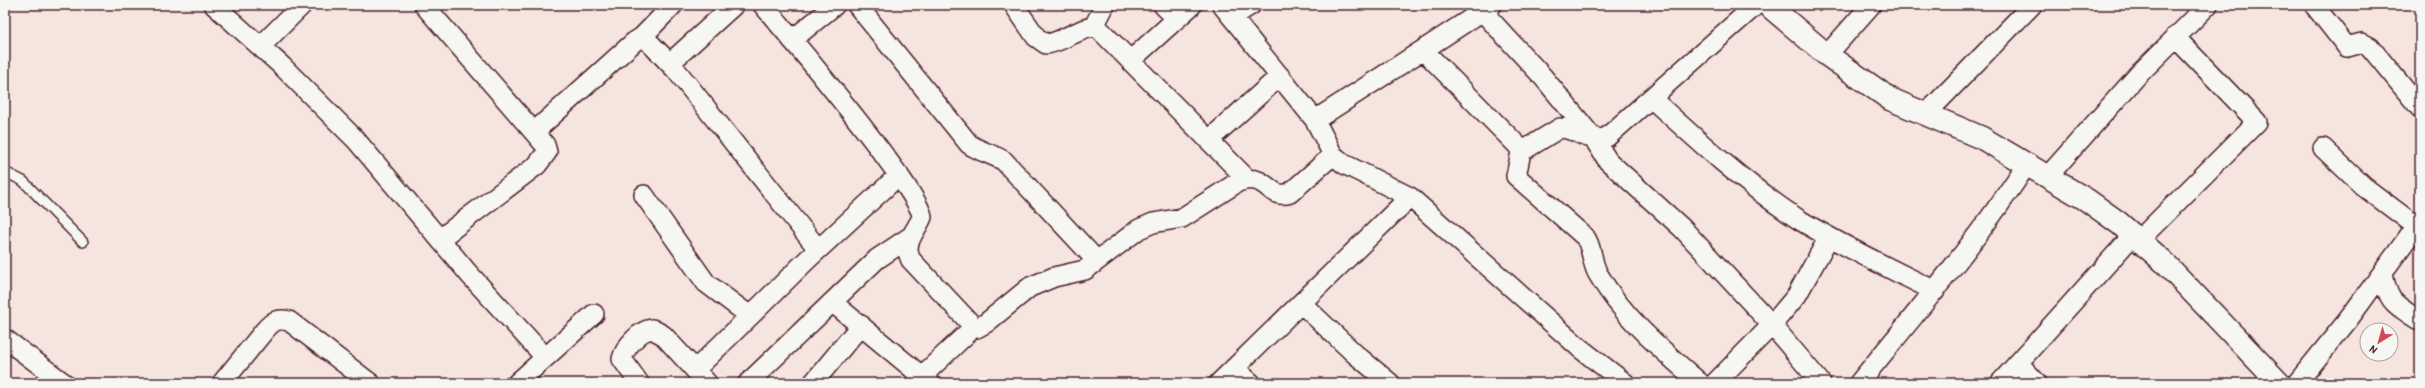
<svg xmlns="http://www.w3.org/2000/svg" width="2425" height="388" font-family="'Patrick Hand',sans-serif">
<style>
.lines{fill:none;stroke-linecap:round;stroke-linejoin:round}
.service-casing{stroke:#4a1f2b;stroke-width:12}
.minor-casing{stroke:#4a1f2b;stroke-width:22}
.tertiary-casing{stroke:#4a1f2b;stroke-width:25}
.service{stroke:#f6f6f2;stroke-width:9}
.minor{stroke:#f6f6f2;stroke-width:19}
.tertiary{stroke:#f6f6f2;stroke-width:22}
</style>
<rect width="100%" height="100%" fill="#f6e4de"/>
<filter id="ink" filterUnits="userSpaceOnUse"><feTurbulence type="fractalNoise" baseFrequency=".025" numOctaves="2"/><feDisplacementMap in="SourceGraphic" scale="8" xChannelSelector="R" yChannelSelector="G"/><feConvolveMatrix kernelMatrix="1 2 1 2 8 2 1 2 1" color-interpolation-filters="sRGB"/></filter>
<g filter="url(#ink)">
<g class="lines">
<defs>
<path id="service" d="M5,172L23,181L83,242"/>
<path id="minor" d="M214,5L282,66L356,140L469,274L545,357
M424,5L545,145L547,152L537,165L441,238
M763,5C786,32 923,195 922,217C916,232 902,243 911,260L974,327L977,328L986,323L1030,287L1054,277L1085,270L1139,229L1153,223L1182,218L1238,182C1269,171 1267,201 1290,193L1333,155
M857,5L969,144C980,152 993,154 1004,161L1097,261
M1014,5L1036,37L1046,44C1063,43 1085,23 1098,28L1247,179
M1163,5L1177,19
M1222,5L1315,120L1333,155L1344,164L1410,197L1581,349L1625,383
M2314,5L2347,47L2362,43L2370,47L2420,108
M1482,11L1543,77L1594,139L1608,161L1682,228L1772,325L1821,383
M1232,17L1251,5
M1094,26L1105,5
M642,37L673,5
M792,40L835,5
M261,46L302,5
M1423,50L1518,146L1521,152L1516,176L1585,237C1593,248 1591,262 1598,274C1625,320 1661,349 1700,383
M1827,55L1871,5
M1131,60L1192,5
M670,63L734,5
M1651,98C1698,141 1745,184 1798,219C1842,246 1889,268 1935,291
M1925,115L2032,5
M1315,120L1492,5
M534,132L634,42L642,37L647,40L676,70L818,249
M1209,140L1280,76
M2323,148L2363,186L2416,226
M1521,152L1560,128C1577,128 1589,144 1607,137L1756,5
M2048,176L2138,75L2208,5
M644,195L706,283L750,316
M2139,240L2257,122L2175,37
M2383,273C2388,304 2395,304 2420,321
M832,302L930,383
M1301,303L1355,354L1390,383
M5,339L64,383
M2018,363L2037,383
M1234,368L1251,383
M695,370L808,259L899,175
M922,376L974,327
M222,383L265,330C273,321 277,318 289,321L370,383
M517,383L594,314
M639,383L622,359C625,347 640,330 652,329L663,335L707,383
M748,383L877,259L910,237
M813,383L861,325
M1219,383L1410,197
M1715,383L1772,325L1797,295L1829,237
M1859,383C1917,312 1977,241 2027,164
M2000,383L2133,235
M2297,383L2348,320L2420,221"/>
<path id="tertiary" d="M1768,5L1827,55L1890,99L1982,138L2087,200L2119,223L2163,261L2279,383"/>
</defs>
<use href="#service" class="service-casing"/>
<use href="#minor" class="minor-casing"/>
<use href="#tertiary" class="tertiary-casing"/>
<use href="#service" class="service"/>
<use href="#minor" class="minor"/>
<use href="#tertiary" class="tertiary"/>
</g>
</g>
<rect width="2425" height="388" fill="none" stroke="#f6f6f2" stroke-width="20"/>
<rect x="10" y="10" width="2405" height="368" fill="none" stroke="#4a1f2b" stroke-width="1.5" filter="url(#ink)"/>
<g transform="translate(2379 342) rotate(217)"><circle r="19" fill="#f6f6f2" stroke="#b1a0a2"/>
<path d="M0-3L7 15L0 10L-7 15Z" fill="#d1495b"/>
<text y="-6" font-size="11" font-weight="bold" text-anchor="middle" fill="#4a1f2b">N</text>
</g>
</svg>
